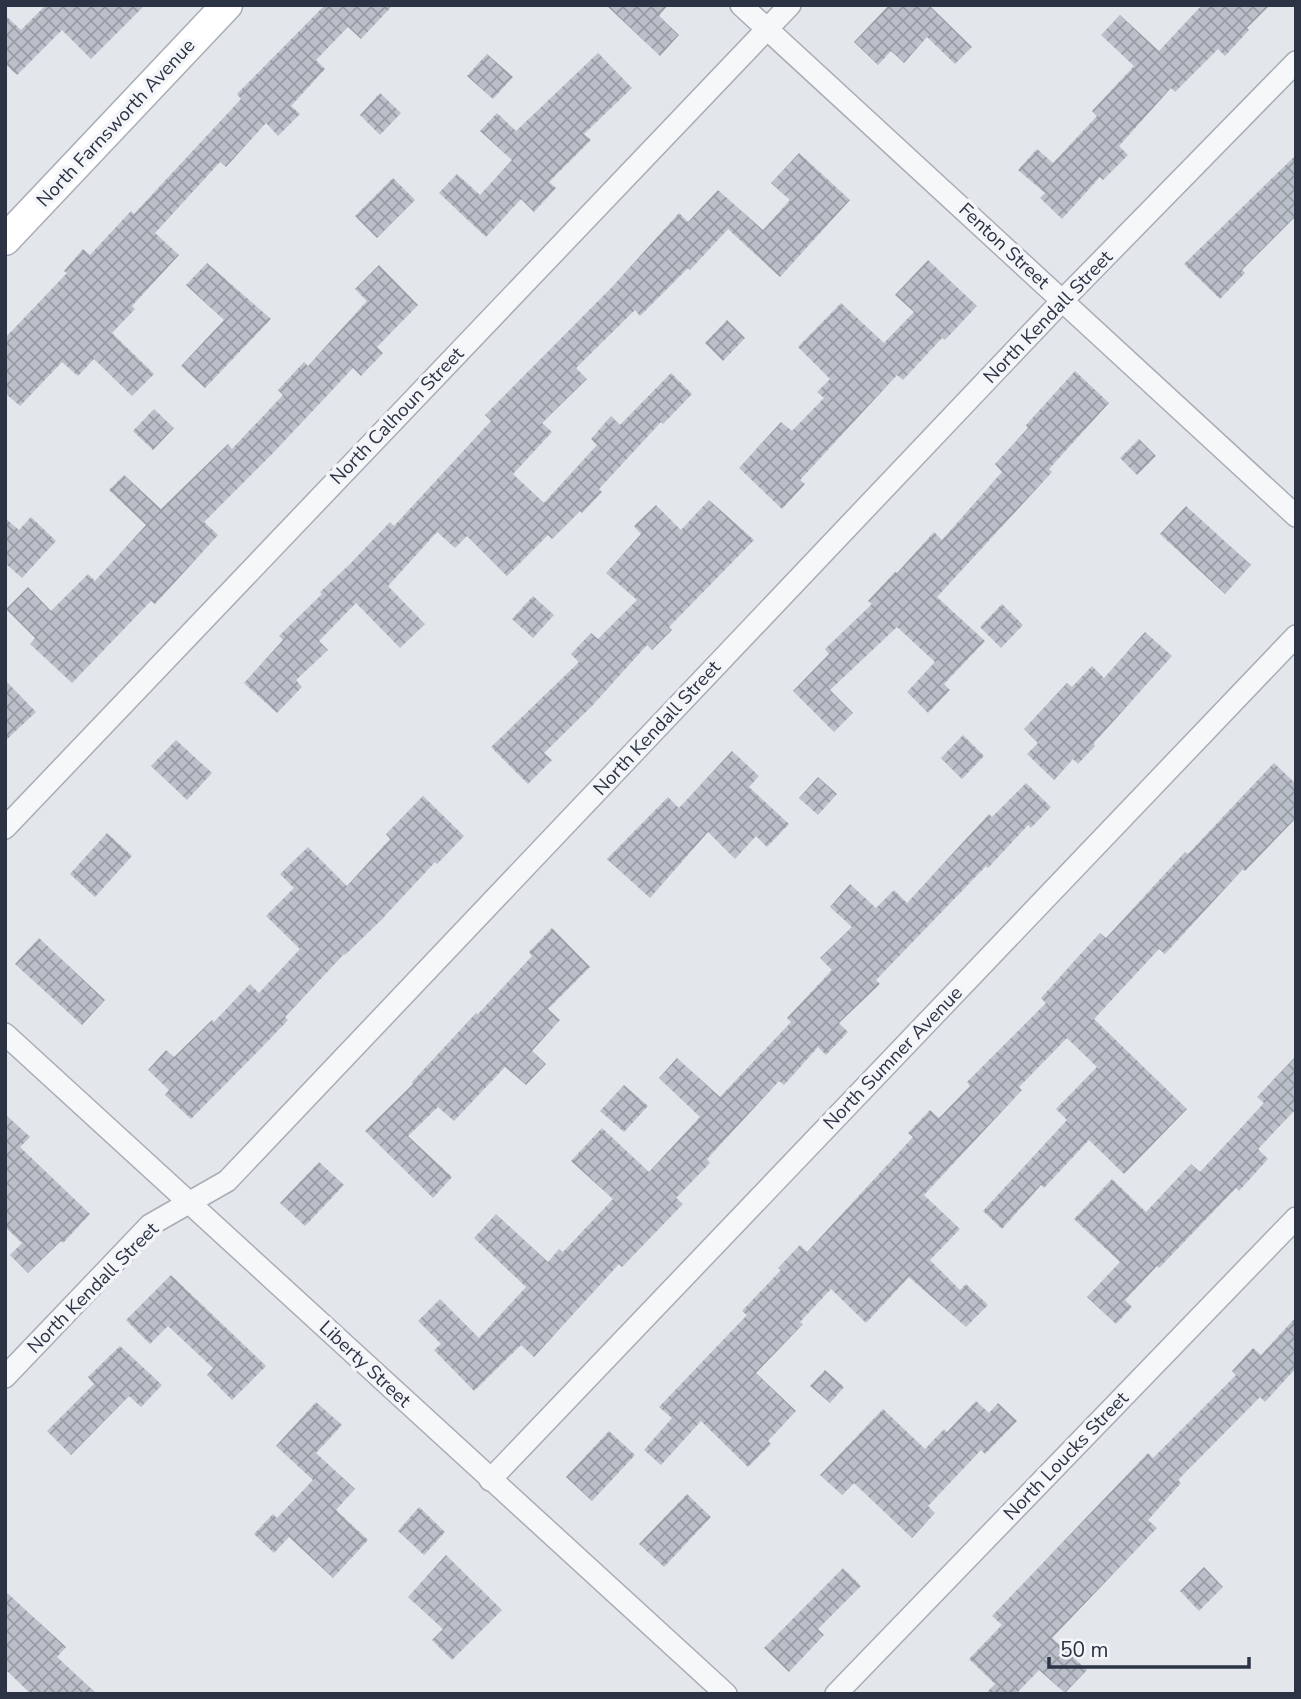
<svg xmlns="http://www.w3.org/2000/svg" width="1301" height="1699" font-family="'Nunito Sans',sans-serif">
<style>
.building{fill:url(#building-cross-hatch)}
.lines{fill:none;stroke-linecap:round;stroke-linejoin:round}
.minor-casing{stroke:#a8adb6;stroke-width:24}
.secondary-casing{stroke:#a8adb6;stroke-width:33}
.minor{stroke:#f6f7f9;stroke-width:21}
.secondary{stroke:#fff;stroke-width:30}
.labels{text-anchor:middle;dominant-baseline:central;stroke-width:7;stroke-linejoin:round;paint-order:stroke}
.street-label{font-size:19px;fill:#2b3344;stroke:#f3f5f8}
</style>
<defs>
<pattern id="building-cross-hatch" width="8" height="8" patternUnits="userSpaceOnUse" patternTransform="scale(1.75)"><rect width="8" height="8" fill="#babfc9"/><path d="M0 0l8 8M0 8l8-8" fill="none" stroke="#979ca5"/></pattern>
</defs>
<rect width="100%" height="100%" fill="#e3e6eb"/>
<path class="building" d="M46,5H145L91,59L62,30L17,75L5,64V15L21,30Z
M325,5H393L361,39L348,27L316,60L325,69L291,106L300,114L278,136L266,123L226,167L220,162L155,233L179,255L132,306L135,309L112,333L154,374L132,396L94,359L78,376L62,362L20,406L5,393V338L67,273L64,271L83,249L90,255L131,211L134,214L241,99L237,94Z
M606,5H668L659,16L679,35L660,56Z
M889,5H929L972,47L955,64L927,37L904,63L891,51L878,65L854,42Z
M1202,5H1270L1247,28L1249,30L1225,56L1218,49L1175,92L1171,88L1119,146L1128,155L1103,180L1100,177L1062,219L1040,198L1045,193L1018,170L1037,149L1053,163L1097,116L1092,111L1134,66L1101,35L1120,15L1159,51Z
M598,53L632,88L584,134L591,140L549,182L556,188L534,212L521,199L486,237L439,193L457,174L480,195L512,160L480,131L497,113L516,131Z
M487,54L513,77L493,99L467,76Z
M380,93L401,113L380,135L360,115Z
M799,153L850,200L780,277L728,229L690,270L688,268L640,316L635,310L576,368L587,379L542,423L552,432L513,474L544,503L597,445L591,439L611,416L620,425L671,373L692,394L663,424L661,422L599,489L602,492L582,513L580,511L552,539L548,535L507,576L467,536L455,548L437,532L388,586L425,624L400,648L356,603L319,641L328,650L296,680L302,687L277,713L244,683L283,640L279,636L322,594L320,592L349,565L390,522L394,526L491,421L485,415L612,287L679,213L688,222L718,190L763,230L790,200L771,183Z
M1296,155V216L1242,270L1245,273L1220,299L1184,264Z
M393,178L415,200L377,238L355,216Z
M928,260L977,306L945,340L942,338L903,380L897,375L800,480L805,484L782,509L739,468L781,422L792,431L824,398L817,392L830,379L798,347L841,303L884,343L914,312L895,295Z
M207,263L271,319L205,388L181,366L224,320L186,285Z
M379,265L418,305L377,347L383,353L361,376L353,368L274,452L204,522L218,535L155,604L151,601L72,683L30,644L35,638L6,609L28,587L51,611L88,574L95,581L146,525L109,490L124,475L161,509L228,444L232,449L283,395L278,390L304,362L308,366L367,301L355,289Z
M727,320L745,338L723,361L705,343Z
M1075,371L1109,403L1049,469L1052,472L937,597L985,641L944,684L950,690L928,713L907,692L935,662L897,627L830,690L853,713L834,732L793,691L829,654L825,649L872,604L868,601L895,572L897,573L934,532L942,540L1002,472L995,464L1028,428L1026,425Z
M154,409L174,428L153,450L133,431Z
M1139,439L1156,456L1137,475L1120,458Z
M709,500L754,540L669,627L672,630L652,650L647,645L591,707L544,753L552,760L528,784L491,747L579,662L571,654L591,633L598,639L637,600L606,573L641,534L634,526L656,505L681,530Z
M1186,506L1251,565L1225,594L1160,534Z
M31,517L56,541L22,578L5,563V518L19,530Z
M533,596L554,615L533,638L512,619Z
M1002,604L1023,625L1001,648L980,627Z
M1145,632L1172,656L1093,744L1095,746L1078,764L1073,759L1054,780L1027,754L1038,743L1024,729L1067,683L1072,687L1092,666L1104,678Z
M5,680L36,712L5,741Z
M963,735L984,756L962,779L941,758Z
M176,740L212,773L187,800L151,766Z
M732,751L759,776L749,787L789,824L767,847L756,836L735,859L708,832L650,898L607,859L668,797L679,808Z
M1274,763L1296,784V818L1245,871L1243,869L1165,954L1159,949L1094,1019L1187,1109L1124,1174L1089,1140L1044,1188L1041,1185L1002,1229L983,1211L1067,1120L1056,1109L1097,1067L1067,1038L1019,1087L1022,1090L924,1195L960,1229L930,1260L960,1290L966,1284L988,1305L966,1327L909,1277L866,1323L831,1289L800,1322L803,1324L756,1373L796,1411L768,1441L771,1444L748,1467L701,1421L661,1465L644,1450L672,1418L659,1407L747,1315L742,1311L781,1270L778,1268L800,1245L807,1252L913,1137L908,1133L930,1110L939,1118L970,1086L967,1082L1046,1003L1041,998L1077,958L1100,933L1106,938L1185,852L1188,854Z
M818,777L837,794L818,815L799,798Z
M1026,783L1051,807L1031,828L1028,825L988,868L986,866L876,980L880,984L839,1023L848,1032L826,1055L818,1047L784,1085L779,1081L707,1159L710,1163L676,1198L683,1204L622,1267L619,1264L534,1357L521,1345L474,1391L434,1350L441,1344L418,1321L440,1299L479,1338L526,1287L474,1238L496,1214L548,1262L559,1249L563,1252L613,1199L571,1161L602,1128L649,1172L700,1117L659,1078L677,1058L720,1097L791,1022L787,1018L832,970L820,958L852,927L830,907L850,884L876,908L894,890L907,903L989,814L992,817Z
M423,796L464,836L437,864L435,862L382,919L345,955L344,954L285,1017L288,1020L269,1040L191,1119L165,1095L169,1090L148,1070L166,1050L174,1057L212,1020L214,1022L250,984L259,993L300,949L266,916L294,888L280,874L308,847L347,886L390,839L386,834Z
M107,833L132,856L95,897L70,874Z
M552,928L590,967L548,1009L560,1020L532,1051L546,1064L526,1085L505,1067L454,1121L438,1107L408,1136L452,1177L433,1198L365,1131L413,1084L412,1082L476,1013L478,1014L532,956L529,952Z
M39,938L105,1000L82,1025L15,964Z
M1296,1056V1109L1258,1149L1268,1159L1239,1191L1236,1188L1159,1268L1157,1266L1125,1300L1132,1307L1116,1324L1087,1297L1120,1262L1074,1219L1112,1179L1146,1212L1191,1164L1200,1172L1264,1103L1257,1097Z
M624,1085L648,1106L624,1132L600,1111Z
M5,1114L30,1137L20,1147L90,1214L63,1243L61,1241L28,1273L10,1255L22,1243L5,1227Z
M319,1162L344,1185L305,1226L280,1203Z
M171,1275L266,1366L232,1400L207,1375L213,1368L168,1326L150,1344L126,1320Z
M1296,1317V1368L1265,1402L1260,1397L1178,1480L1181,1483L1148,1520L1157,1528L1052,1638L1087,1670L1065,1693L1039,1670L1016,1694H985L995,1684L969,1659L1002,1625L992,1616L1148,1453L1153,1458L1236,1375L1232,1371L1253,1348L1261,1355Z
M120,1346L162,1385L141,1407L129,1396L71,1455L47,1431L94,1384L88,1377Z
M825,1370L844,1387L830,1403L810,1386Z
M976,1401L989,1413L998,1403L1017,1421L985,1454L981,1450L928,1506L935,1513L912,1538L854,1483L842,1495L820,1475L883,1409L925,1449L944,1429L947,1432Z
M316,1402L342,1425L316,1453L355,1489L336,1510L368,1540L333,1578L289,1537L274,1553L254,1534L273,1514L277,1518L313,1480L276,1446Z
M609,1431L635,1455L592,1501L566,1477Z
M687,1494L711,1517L664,1567L639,1544Z
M419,1507L445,1532L424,1555L398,1531Z
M446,1555L502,1610L452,1660L432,1640L443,1629L408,1597Z
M1204,1567L1223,1587L1199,1611L1180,1591Z
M843,1568L861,1586L818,1629L824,1635L789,1672L764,1648Z
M5,1591L66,1647L57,1657L97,1694H31L5,1669Z"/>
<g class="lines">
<defs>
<path id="minor" d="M741,5L1296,516
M5,828L790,5
M5,1034L726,1694
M5,1377L150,1225L227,1181L1063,300L1296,62
M490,1480L1296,636
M836,1694L1296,1218"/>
<path id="secondary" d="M5,240L227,5"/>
</defs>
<use href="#minor" class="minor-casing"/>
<use href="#secondary" class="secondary-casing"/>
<use href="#minor" class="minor"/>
<use href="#secondary" class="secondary"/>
</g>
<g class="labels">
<g class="street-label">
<text transform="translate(116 123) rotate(-47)">North Farnsworth Avenue</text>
<text transform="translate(1004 246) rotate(43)">Fenton Street</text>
<text transform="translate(1048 317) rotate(-46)">North Kendall Street</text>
<text transform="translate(397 416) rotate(-46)">North Calhoun Street</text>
<text transform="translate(657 728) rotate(-47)">North Kendall Street</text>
<text transform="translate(893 1058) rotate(-46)">North Sumner Avenue</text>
<text transform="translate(93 1288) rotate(-45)">North Kendall Street</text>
<text transform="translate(365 1364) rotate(43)">Liberty Street</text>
<text transform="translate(1066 1456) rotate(-46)">North Loucks Street</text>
</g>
</g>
<rect width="1301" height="1699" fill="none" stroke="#2b3344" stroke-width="14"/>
<path d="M1049 1657v10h200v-10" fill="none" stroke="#2b3344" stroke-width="3.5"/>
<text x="1060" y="1657" font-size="21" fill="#2b3344" stroke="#f3f5f8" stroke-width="5" paint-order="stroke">50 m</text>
</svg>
